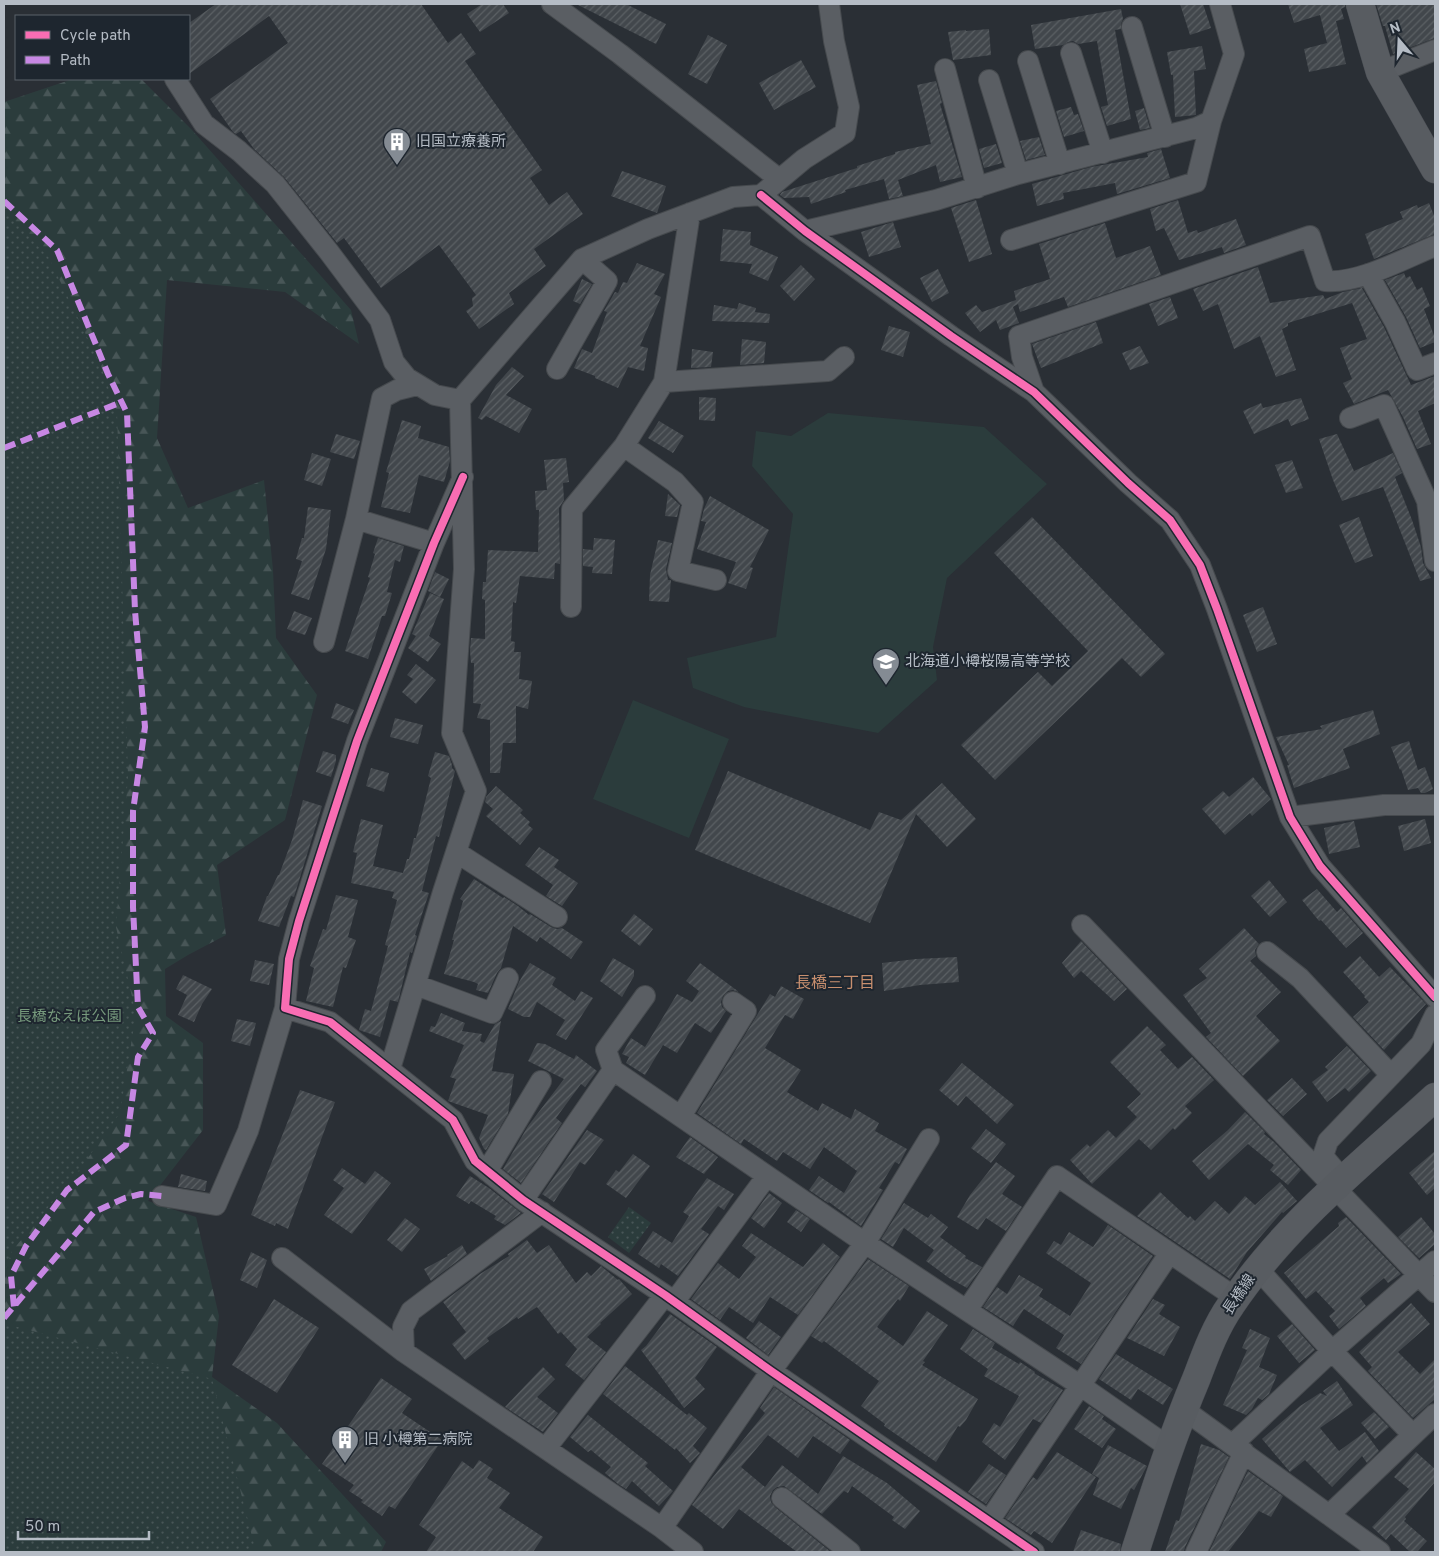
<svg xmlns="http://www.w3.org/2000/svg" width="1439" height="1556" font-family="Overpass,'Noto Sans JP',sans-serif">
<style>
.grass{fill:#2b3c3c}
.forest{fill:url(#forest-firs)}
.park{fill:url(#park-dots)}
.building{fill:url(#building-hatch)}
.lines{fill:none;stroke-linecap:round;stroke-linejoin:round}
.street-casing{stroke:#464a4e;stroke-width:22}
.secondary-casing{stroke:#484c52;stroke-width:29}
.street{stroke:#5a5e63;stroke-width:20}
.secondary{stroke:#585c61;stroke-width:28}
.quiet{stroke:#c787e3;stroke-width:6;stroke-dasharray:12 6;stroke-linecap:butt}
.cycleway-casing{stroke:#1e262f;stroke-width:11}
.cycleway{stroke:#f96db3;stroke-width:8}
.labels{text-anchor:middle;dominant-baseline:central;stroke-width:4;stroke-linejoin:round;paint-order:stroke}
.poi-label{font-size:15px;fill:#b5bcc5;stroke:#1e262f;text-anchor:start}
.park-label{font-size:15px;fill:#76997c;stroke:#1e262f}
.street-label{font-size:15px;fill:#b5bcc5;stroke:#1e262f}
.neighbourhood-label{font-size:16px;fill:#c88f6e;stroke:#1e262f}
</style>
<defs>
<pattern id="forest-firs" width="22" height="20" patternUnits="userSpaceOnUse" patternTransform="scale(1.25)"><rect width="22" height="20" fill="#2b3c3c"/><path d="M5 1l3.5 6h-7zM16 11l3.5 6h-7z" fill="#485657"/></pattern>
<pattern id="park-dots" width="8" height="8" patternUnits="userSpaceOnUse" patternTransform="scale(1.25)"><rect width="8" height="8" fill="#2b3c3c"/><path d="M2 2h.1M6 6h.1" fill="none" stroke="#485657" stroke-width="1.8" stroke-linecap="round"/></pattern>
<pattern id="building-hatch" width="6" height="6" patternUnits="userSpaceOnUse" patternTransform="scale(1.25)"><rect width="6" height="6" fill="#42474c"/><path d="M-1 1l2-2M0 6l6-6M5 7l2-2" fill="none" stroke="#5b6064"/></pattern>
</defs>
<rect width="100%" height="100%" fill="#2a2f35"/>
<path class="grass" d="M828,413L984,427L1047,484L947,578L933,647L937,680L878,733L744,707L693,688L687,658L776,637L793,514L752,466L756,431L791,436Z
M633,700L729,739L689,838L593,799Z"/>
<path class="forest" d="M73,79H141L192,130L351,310L359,344L285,292L167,280L157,438L188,508L264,480L273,570L276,638L317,695L285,820L217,865L226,935L188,955L165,969L166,1016L203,1043V1130L148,1201L196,1217L219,1316L212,1377L277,1423L386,1542L381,1552H4V102Z"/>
<path class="park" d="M4,210L49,258L101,366L117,412L128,776L116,927L136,1014L120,1113L80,1169L12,1251L4,1274Z
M629,1207L651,1223L629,1253L608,1237Z
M4,1318L10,1325L212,1379L256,1552H4Z"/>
<path class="building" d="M216,4H421L448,43L461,33L476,54L465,61L542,170L530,178L549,205L567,192L583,214L534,249L546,266L509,293L514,304L479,329L466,311L473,306L472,298L476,295L439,245L381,288L344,238L337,243L284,177L254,149L241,131L236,134L233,132L210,99L288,43L269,16L189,74V23Z
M482,4H503L509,13L480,32L467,14Z
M576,4H626L666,24L656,44Z
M1180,4H1203L1211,28L1190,35Z
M1288,4H1345V7L1341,9L1344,19L1336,21L1346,64L1309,72L1304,49L1327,43L1320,15L1294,23Z
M1376,4H1435V38L1393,54L1385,26H1383Z
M1121,9L1123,19L1121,24V29L1115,30L1131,119L1107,126L1101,107L1108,105L1097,41L1078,44L1073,41L1068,42L1063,45L1035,49L1031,25Z
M989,29L991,55L953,60L948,32L966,30V31Z
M708,35L727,45L707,84L688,74Z
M1202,46L1206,69L1194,71L1196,115L1175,117L1173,75H1171L1167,52Z
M801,60L816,87L774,110L759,83Z
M936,81L942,103L940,104L962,177L940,182L936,165L898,180L903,196L889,199L884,179L845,190L846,192L811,204L809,197L784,198L780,195L782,192L857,168V166L895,154V152L931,144L917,85Z
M1071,107L1074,115L1078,114L1084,131L1064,137L1056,111Z
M1144,108L1150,128L1140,130L1135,111Z
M1039,137L1045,155L1026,160L1020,141Z
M996,144L1002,163L984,168L979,149Z
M1161,149L1170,178L1117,194L1115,183L1063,193L1064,199L1037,206L1032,184L1091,167L1148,157L1147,153Z
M622,171L666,186L657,213L611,196Z
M976,200L992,254L969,262L951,208Z
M1178,200L1188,233L1197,230L1198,233L1236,219L1246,245L1224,253L1222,247L1179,260L1164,228L1156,231L1150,209Z
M1429,203L1435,218V234L1374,259L1365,234L1403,219L1400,212L1417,205L1418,208Z
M893,222L901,247L869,257L861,232Z
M1105,223L1116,258L1150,246L1161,275L1068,307L1064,297L1020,312L1018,304L1013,307L1019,323L1000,330L996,320L980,332L965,313L976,305L982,312L1016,300L1014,291L1050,279L1039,244Z
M723,229L751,232L750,245L778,257L768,281L749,273L752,264L720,261Z
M637,263L665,274L654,294L661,297L640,346L648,348L644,371L628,367L618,388L595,378V376L574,368L582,349L592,353L607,312L604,311L615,292L618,293L623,282L627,283Z
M801,265L815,279L794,301L780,286Z
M1258,267L1270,303L1323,295L1325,299L1343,292L1362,288L1384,327L1411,385L1435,376V403L1418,411L1431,444L1417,449L1403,417L1388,390L1354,404L1343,383L1352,379L1340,348L1367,339L1352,303L1288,323V326L1282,329L1296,370L1276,377L1260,336L1234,349L1218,304L1203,311L1193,289Z
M938,269L949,293L932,302L920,278Z
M1404,273L1406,278L1410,276L1417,290L1422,287L1430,306L1424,309L1435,338V342L1420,348L1406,317L1385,280Z
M582,279L592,284L580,304L573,301Z
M1170,297L1178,318L1158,326L1149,304Z
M739,303L756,308L755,312L770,314L769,323L712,321L714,305L737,309Z
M1096,322L1103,343L1041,368L1032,344Z
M889,326L910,332L903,357L881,350Z
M742,339L766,342L764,363L740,365Z
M1140,346L1149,363L1130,370L1122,353Z
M692,349L713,352L711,367L691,368Z
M512,367L524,376L506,395L532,409L519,433L486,416L482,420L478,418L496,385Z
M699,397L716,398L715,421L699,420Z
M1301,398L1309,419L1291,426L1288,419L1254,434L1243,411L1261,403L1263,408Z
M402,420L421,426L418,438L449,447L450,461L444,482L419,475L410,513L381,507L389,473L386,472Z
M659,421L684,436L673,453L648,438Z
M336,434L360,441L354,459L330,452Z
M1337,434L1354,471L1393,453L1402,473L1395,477L1412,520L1421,547L1423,563L1431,578L1420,581L1383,487L1342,501L1333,480L1319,439Z
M312,453L331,459L322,486L304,480Z
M566,458L569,482L563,483L564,500L559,508L560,564L555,563L554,579L520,576L516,603L513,602L511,641L515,642L514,652H521L519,679L532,681L528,709L516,706V743H503L500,773H490V720L477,718L481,704L473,703L474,663H471L470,651L471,638L485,639V600L482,599L483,582H486L488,550L538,552L539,510H536L535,491L547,490L544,460Z
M1292,460L1303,488L1286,493L1275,465Z
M668,494L680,505L677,517L665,516Z
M710,496L769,530L750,567L753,568L746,589L728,583L736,562L697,549L706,522L701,521L704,509Z
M308,507L331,510L326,549L309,600L291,594L302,561L296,559L302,538H304Z
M1032,517L1165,654L1141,677L1122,658L995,780L961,745L1038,672L1052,686L1088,651L994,553Z
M1359,517L1373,556L1355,563L1339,525Z
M378,538L404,546L400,562L395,560L387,592L392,593L385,616H382L368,659L345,651L370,578L368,577L375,554L373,553Z
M594,538L615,540L612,574L592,573L593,567L583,566V549L593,550Z
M658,540L672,543L666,569L668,580H671L669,602L649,601L650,575Z
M435,572L449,579L440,597L428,591Z
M430,593L444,599L429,636L441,644L428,662L408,648L416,636L412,634Z
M1263,607L1277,644L1257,652L1243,615Z
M294,611L312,618L305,635L287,629Z
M416,664L436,680L416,704L402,692L413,679L407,675Z
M336,703L354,710L348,724L331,718Z
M1373,710L1380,734L1343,749L1350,768L1294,788L1287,765H1289L1276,737L1322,729L1320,726Z
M395,718L423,725L418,744L390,737Z
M1409,741L1418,770L1425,767L1433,789L1425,793H1421L1418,788L1408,790L1401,769L1400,770L1391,747Z
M323,751L336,755V761L331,777L316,772Z
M435,752L449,756L452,765V768L455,771L439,837L436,836L422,891L429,893L415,935L417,936L412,953L410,952L398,1002L390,1000L380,1037L359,1030L365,1009L371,1011L388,946L385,945L397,900L392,898L394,892L351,883L357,853L353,852L361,819L383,825L373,866L403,873L407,859H409L414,838H416L431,778L428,776Z
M371,768L389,773L384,792L366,786Z
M728,771L870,830L879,812L901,820L942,783L976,819L947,847L916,814L870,923L695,850Z
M1253,777L1271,799L1252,816L1250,813L1225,835L1202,809L1223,791L1229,797Z
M496,786L523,810L520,813L530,822L528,825L533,829L520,845L486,816L493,809L485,802L486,797Z
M303,800L322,806L294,897L291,896L279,927L258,921L267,896H268L278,875H279L292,840Z
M1425,819L1431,843L1404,851L1398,826Z
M1354,821L1360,847L1329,854L1324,828Z
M539,847L559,860L554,867L578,883L562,906L546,896L553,885L525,865Z
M474,879L503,898L504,897L518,906L529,915L530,914L551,927L557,929L562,928L583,942L571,959L540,937L537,942L513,926L501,968L497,973L488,993L476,990L478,984L474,982L444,974L454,940H452L463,901L460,899Z
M1269,880L1287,902L1270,917L1251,896Z
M1317,889L1337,912L1341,908L1363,933L1346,948L1321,920L1319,921L1302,900Z
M336,895L358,900L348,937L356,940L346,968L343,967L333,1007L306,1001L314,968L310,966L323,929L326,930Z
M634,914L653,929L640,946L621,931Z
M1244,928L1259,944L1255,950L1256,956L1250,961L1281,992L1256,1016L1280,1041L1243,1076L1206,1037L1211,1033L1183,995L1207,978L1199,969Z
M1081,941L1127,989L1114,1001L1081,971L1074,978L1062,963Z
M1360,956L1379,977L1390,967L1426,1004L1384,1050L1353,1017L1369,1002L1364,997L1365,996L1343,972Z
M957,957L959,982L920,985L884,991L882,963L916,959Z
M613,958L634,970V976L622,997L600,981Z
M255,960L274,964L269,985L250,981Z
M530,963L556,978L552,985L575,1001L581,991L593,998L566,1040L556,1035L565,1020L537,1002L530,1017H524L508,1009L519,982Z
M700,963L739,992L733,990L728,991L723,996L721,1002L722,1007L726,1011L711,1033L695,1023L677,1053L663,1045L645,1075L626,1063L629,1057L622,1054L631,1038L645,1047L677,994L692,1002L699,991L686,981Z
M183,975L212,989L202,1004L194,1022L178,1015L187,995L176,989Z
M781,986L804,999L793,1019L785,1015L765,1048L801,1070L787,1092L818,1111L822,1103L851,1119L855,1109L879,1123L875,1131L907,1149L899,1164L895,1162L879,1188L883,1190L861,1226L829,1202L828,1203L809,1190L819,1176L844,1193L857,1171L824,1147L810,1169L783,1152L777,1161L744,1139L741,1144L697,1113L770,994L775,997Z
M441,1013L465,1023L462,1031L482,1034L480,1041L484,1043L495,1024L501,1021L492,1071L514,1074L508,1114L486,1150L484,1149L479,1138L488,1115L448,1101L456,1079L450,1077L464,1045L429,1031L431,1026L435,1027Z
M237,1019L256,1023L250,1046L231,1041Z
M1147,1026L1166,1045L1160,1050L1178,1069L1192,1057L1214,1080L1185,1106L1192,1113L1175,1130L1173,1128L1151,1150L1139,1139L1092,1184L1070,1160L1087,1144L1090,1147L1108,1130L1116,1138L1137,1117L1127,1107L1141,1094L1110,1062Z
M537,1043L545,1044L574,1059L576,1055L597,1071L585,1087L581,1084L556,1118L562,1123L521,1183L503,1169L528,1126L564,1079L528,1061Z
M1347,1046L1371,1071L1349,1092L1345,1088L1327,1102L1312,1082L1328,1070L1325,1067Z
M962,1063L1014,1105L997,1124L966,1096L958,1106L939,1090Z
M1292,1078L1307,1094L1283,1116L1267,1100Z
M300,1090L335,1102L288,1229L276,1223L275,1226L251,1215Z
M1245,1112L1265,1132L1264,1134L1274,1142L1301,1170L1288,1185L1270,1170L1274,1165L1248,1144L1209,1180L1192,1161L1228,1130Z
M986,1129L1006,1144L991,1163L971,1148Z
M587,1130L604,1140L585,1165L580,1162L554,1202L542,1194L540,1197Z
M690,1137L718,1157L704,1174L676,1157Z
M1435,1151V1188L1427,1195L1409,1173Z
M633,1154L650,1166L626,1198L606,1184L616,1170L619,1172Z
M996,1162L1015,1176L1002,1194L1022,1207L1006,1231L986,1218L978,1230L957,1217L970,1195Z
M342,1168L365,1184L375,1171L391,1183L352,1234L324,1215L344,1188L333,1180Z
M181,1174L207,1181L205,1191L178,1187Z
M470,1176L489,1188L521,1213L505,1225L494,1219L496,1216L471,1201L469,1204L456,1196Z
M707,1178L734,1194L724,1210L718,1206L701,1229L709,1234L678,1276L661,1264L659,1268L638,1254L653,1231L672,1243L689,1216L683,1212Z
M1280,1182L1297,1201L1283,1213L1282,1212L1247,1252L1230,1279L1137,1216L1160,1192L1188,1218L1190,1216L1195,1221L1215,1201L1229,1214L1245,1196L1255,1205Z
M769,1193L782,1203L764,1228L751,1218Z
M904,1203L928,1218L931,1214L948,1227L940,1237L966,1256L965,1258L982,1267L967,1288L949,1278L926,1261L934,1250L904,1228L893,1247L881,1239Z
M796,1210L810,1219L801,1232L787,1222Z
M1346,1217L1401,1274L1388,1283L1384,1278L1360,1298L1366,1306L1339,1329L1329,1316L1335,1311L1316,1291L1306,1299L1284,1273L1339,1226L1338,1223Z
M1421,1217L1435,1234V1244L1419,1258L1398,1237Z
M405,1218L420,1229L402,1252L387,1240Z
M1108,1225L1153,1256L1081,1364L1056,1348L1064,1335L1024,1309L1013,1326L983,1307L997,1287L1007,1294L1019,1275L1043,1289L1039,1296L1070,1316L1091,1283L1046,1253L1054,1241L1061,1245L1069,1232L1093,1247Z
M751,1233L803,1267L823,1243L840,1257L798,1315L770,1297L753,1323L729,1307L720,1320L691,1299L718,1263L739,1279L756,1257L742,1246Z
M527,1240L537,1253L549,1245L576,1283L587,1272L591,1276L601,1266L618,1280L619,1279L632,1294L600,1323L601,1324L587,1337L606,1352L584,1380L565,1365L577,1349L561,1332L558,1334L537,1307L518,1319L517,1317L487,1338L489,1341L465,1360L452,1344L466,1332L443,1302L480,1274L509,1256L508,1254Z
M462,1245L467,1254L431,1281L424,1269L448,1256L447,1255Z
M251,1252L267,1260L257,1288L240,1280Z
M868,1259L909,1286L900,1301L898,1299L877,1327L903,1346L927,1311L948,1325L923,1361L925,1362L922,1365L978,1399L966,1420L960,1427L958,1426L936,1462L884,1426L885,1424L861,1406L879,1381L824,1341L822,1343L811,1336Z
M274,1299L319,1328L277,1393L232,1365Z
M1153,1299L1165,1305L1159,1314L1180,1327L1164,1356L1127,1338Z
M1411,1303L1430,1324L1398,1352L1420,1374L1435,1359V1399L1413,1418L1368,1371L1372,1367L1359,1352Z
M670,1314L717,1347L695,1378L705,1389L684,1408L641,1350L646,1346Z
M759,1321L781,1337L768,1355L746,1338Z
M1292,1324L1315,1350L1299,1363L1277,1336Z
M973,1329L995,1343L992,1348L1019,1364L1020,1362L1035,1372L1034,1373L1063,1390L1041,1423L1033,1419L1005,1460L982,1442L994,1423L1000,1427L1019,1396L984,1376L988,1369L960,1349Z
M1250,1329L1270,1338L1259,1367L1277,1375L1269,1394L1262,1400L1258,1398L1252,1409L1246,1415L1223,1405L1247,1350L1242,1348Z
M1116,1354L1173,1389L1163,1405L1138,1389L1131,1400L1099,1379Z
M625,1366L687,1415L689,1413L707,1428L693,1446L700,1453L690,1463L676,1448L675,1450L603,1394Z
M543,1367L555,1379L537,1397L558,1413L543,1432L505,1407Z
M381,1378L412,1399L402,1413L442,1440L395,1509L389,1506L382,1516L361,1502L363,1500L349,1491L354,1485L322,1464Z
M1337,1381L1353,1405L1320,1428L1339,1451L1365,1432L1379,1451L1367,1463L1362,1456L1332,1487L1305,1460L1290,1472L1262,1439L1300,1406L1320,1393L1327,1396L1323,1391Z
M774,1387L850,1440L840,1454L813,1436L798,1458L768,1435L741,1467L765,1487L782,1465L818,1494L843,1456L887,1483L920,1511L905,1529L892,1520L894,1517L852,1486L848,1493L844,1491L822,1514L784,1486L777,1487L773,1490L770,1496L771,1502L775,1507L831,1552H797L739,1509L723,1529L692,1505L708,1483L765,1413L760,1408Z
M1089,1406L1104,1416L1102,1419L1116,1429L1102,1448L1074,1429Z
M1374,1412L1389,1427L1375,1439L1361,1423Z
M588,1415L648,1463L645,1466L673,1491L659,1506L632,1481L626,1489L618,1484L605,1473L611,1467L591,1450L588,1452L570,1437Z
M1201,1444L1219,1450L1229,1457L1185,1547L1184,1552H1165L1176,1520L1179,1521Z
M1108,1445L1147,1466L1134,1490L1131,1488L1121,1509L1093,1495L1099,1478L1092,1474Z
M1057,1452L1096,1477L1052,1543L1034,1531L1031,1535L1005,1518L1033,1477L1037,1480Z
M1416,1452L1435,1469V1482L1405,1517L1406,1519L1404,1521L1427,1541L1417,1552H1410L1391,1534L1386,1540L1372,1527L1409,1489L1394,1477Z
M479,1460L493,1469L487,1478L510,1493L499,1508L543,1537L533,1552H426L436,1537L419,1525L462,1461L473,1469Z
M989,1464L1006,1475L986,1504L968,1492Z
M1248,1471L1283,1496L1271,1517L1259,1511L1228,1552H1209Z
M1081,1530L1121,1544L1120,1552H1073Z"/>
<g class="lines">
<defs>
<path id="street" d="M552,4L620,54L779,179
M1132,27L1165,137
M1071,53L1103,153
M1028,61L1060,164
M945,69L977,188
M1380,72L1435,50
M175,79L204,124L239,151L275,184L329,252L380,320L394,362L407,378L435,395L460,400
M989,80L1018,174
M761,195L805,231L951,336L1034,392L1128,483L1170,520L1200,565L1217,609L1290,817L1320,866L1435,997
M805,231L936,200L1018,174L1196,128L1211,121L1234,54L1220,4
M1011,240L1196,182L1211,121
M1368,274L1395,322L1417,370L1435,363
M557,369L607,281L582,259
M664,382L828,371L844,357
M1034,392L1022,357L1019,336L1310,236L1325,281C1359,284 1403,259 1435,246
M1350,418L1384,405L1427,501L1435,561
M624,446L675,482L693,502L678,571L716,580
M463,477L434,543L357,741L299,921L289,959L285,1008L330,1022L453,1120L475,1161L523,1200L665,1295L771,1371L1034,1552
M356,519L382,398L397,390L417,385
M571,607L572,509L624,446L664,382L690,213
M324,642L356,519L434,543
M1290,817L1384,805H1435
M456,852L557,917
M1082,925L1435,1292
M1267,952L1300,978L1391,1075
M416,985L492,1013L508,978
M390,1069L443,892L476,791L452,733L464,569L460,400L582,259L648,229L733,197L761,195L804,159L845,133L849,107L834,41L829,4
M613,1070L865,1243L1081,1386L1170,1448
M681,1116L746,1011L733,1002
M487,1171L541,1081
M1339,1175L1323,1156L1328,1141L1421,1044L1435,1015
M162,1196L216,1205L248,1131L285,1008
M523,1200L613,1070L606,1050L645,996
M282,1258L404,1352L662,1528L693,1552
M1258,1269L1332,1351L1412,1434
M674,1302L767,1176
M967,1310L1057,1176L1236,1298
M404,1352L403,1327L411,1311L542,1212
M1183,1409L1380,1552
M1233,1444L1332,1351L1435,1261
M546,1448L665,1295
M782,1498L850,1552
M1329,1515L1435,1414
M989,1521L1169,1254
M662,1528L771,1371L865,1243L929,1139
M1196,1552L1244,1452"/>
<path id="secondary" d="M1360,4L1380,72L1435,169
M1135,1552C1154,1493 1173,1434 1197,1377C1206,1353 1216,1326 1231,1305C1285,1224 1364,1162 1435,1097"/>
</defs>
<use href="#street" class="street-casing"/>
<use href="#secondary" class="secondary-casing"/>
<use href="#street" class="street"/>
<use href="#secondary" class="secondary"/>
<path class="quiet" d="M4,201L57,250L108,374L127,413L135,611L145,727L133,811V907L138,1007L153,1033L138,1057L126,1145L67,1190L26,1246L11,1276L14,1307
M4,448L122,402
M4,1318L94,1212L125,1198L141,1194L162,1196"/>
<defs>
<path id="cycleway" d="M761,195L805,231L951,336L1034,392L1128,483L1170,520L1200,565L1217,609L1290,817L1320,866L1435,997
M463,477L434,543L357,741L299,921L289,959L285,1008L330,1022L453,1120L475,1161L523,1200L665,1295L771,1371L1034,1552"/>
</defs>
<use href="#cycleway" class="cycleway-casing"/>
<use href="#cycleway" class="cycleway"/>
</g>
<defs>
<symbol id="building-pin" viewBox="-11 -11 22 30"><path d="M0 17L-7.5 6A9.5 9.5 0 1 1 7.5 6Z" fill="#848b93" stroke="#1e262f"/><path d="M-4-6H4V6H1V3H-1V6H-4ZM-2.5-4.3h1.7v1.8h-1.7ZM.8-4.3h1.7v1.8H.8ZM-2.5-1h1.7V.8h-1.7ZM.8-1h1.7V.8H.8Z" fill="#fff"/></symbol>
<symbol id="school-pin" viewBox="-11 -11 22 30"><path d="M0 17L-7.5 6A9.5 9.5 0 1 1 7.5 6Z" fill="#848b93" stroke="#1e262f"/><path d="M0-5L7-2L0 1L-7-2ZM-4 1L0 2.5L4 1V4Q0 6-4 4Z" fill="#fff"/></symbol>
</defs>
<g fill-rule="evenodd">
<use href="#building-pin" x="381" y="126" width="32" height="43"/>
<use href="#school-pin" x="870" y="646" width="32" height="43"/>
<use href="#building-pin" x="329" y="1424" width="32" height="43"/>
</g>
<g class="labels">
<g class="poi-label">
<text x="416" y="142">旧国立療養所</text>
<text x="905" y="662">北海道小樽桜陽高等学校</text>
<text x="364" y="1440">旧 小樽第二病院</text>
</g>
<g class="park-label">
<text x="69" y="1017">長橋なえぼ公園</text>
</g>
<g class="street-label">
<text transform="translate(1240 1295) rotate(-56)">長橋線</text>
</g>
<g class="neighbourhood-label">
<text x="835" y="984">長橋三丁目</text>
</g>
</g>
<rect width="1439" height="1556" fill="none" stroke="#b5bcc5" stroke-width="10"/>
<rect x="15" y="15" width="175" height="65" fill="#1e262f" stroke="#5a626b"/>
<rect x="25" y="31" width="25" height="8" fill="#f96db3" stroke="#5a626b"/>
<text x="60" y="40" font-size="15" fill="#b5bcc5">Cycle path</text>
<rect x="25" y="56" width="25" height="8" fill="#c787e3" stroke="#5a626b"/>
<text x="60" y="65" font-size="15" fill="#b5bcc5">Path</text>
<g transform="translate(1399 40) rotate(341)" stroke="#1e262f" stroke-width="4" paint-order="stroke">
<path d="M0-4L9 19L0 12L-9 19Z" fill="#b5bcc5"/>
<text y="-8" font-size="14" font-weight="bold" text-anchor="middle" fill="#b5bcc5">N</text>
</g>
<path d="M18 1531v8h131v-8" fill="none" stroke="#b5bcc5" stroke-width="2.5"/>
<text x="25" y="1531" font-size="15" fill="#b5bcc5" stroke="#1e262f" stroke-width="4" paint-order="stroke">50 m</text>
</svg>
